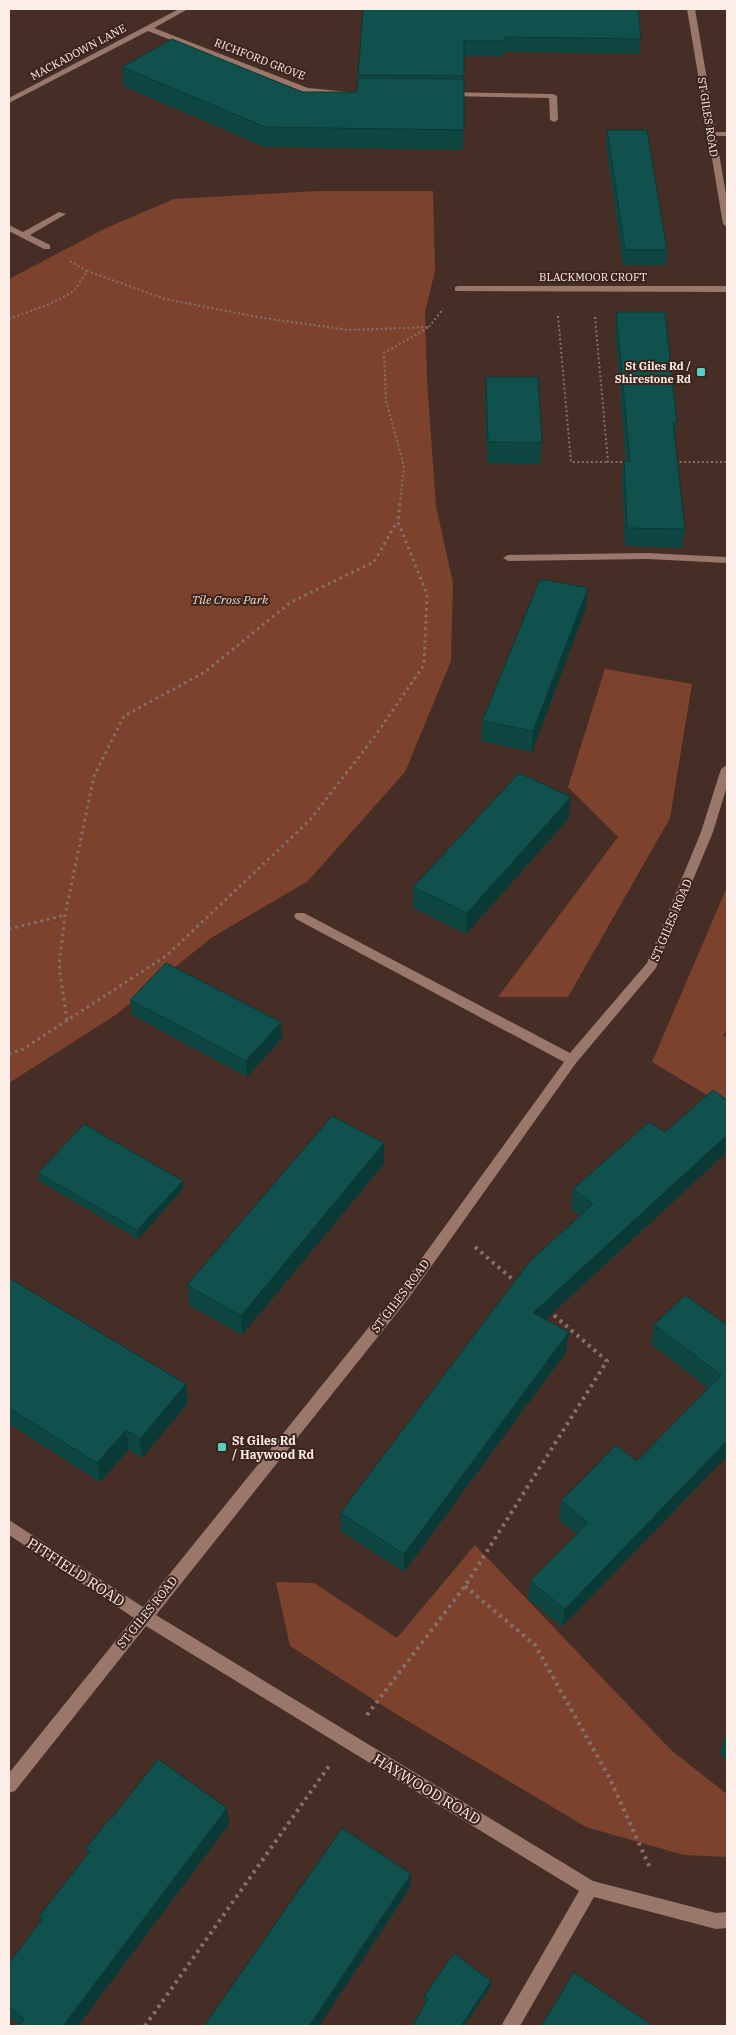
<svg xmlns="http://www.w3.org/2000/svg" width="736" height="2035" font-family="'IBM Plex Serif',serif">
<style>
.green{fill:#7d422d}
.lines{fill:none;stroke-linecap:round;stroke-linejoin:round}
.path-far2{stroke:#867069;stroke-width:2;stroke-dasharray:2 2.5;stroke-linecap:butt}
.path-far1{stroke:#867069;stroke-width:3;stroke-dasharray:2.5 4;stroke-linecap:butt}
.path{stroke:#867069;stroke-width:4;stroke-dasharray:3 4.5;stroke-linecap:butt}
.minor{fill:#99776b;fill-rule:evenodd}
.wall{fill:#0e4642}
.shaded-wall{fill:#0b3936}
.building{fill:#10514d;stroke:#0b3936}
.poi-dot{fill:#55cec5;stroke:#3b241c;stroke-width:2}
.labels{text-anchor:middle;dominant-baseline:central;stroke-width:4;stroke-linejoin:round;paint-order:stroke}
.far-street-label{font-size:11px;fill:#fdede7;stroke:#3b241c}
.far-poi-label{font-size:11px;font-weight:bold;fill:#fdede7;stroke:#3b241c;text-anchor:end}
.park-label{font-size:12px;font-style:italic;fill:#f3ddd5;stroke:#3b241c}
.street-label{font-size:12px;fill:#fdede7;stroke:#3b241c}
.poi-label{font-size:12px;font-weight:bold;fill:#fdede7;stroke:#3b241c;text-anchor:start}
.near-street-label{font-size:15px;fill:#fdede7;stroke:#3b241c}
</style>
<rect width="100%" height="100%" fill="#462e26"/>
<path class="green" d="M318,191H433L435,271L425,312L427,380L436,506L453,583L451,661L405,772L308,881L211,938L117,1014L9,1083V279L106,228L174,199Z
M605,669L692,684L670,818L568,997H498L618,837L568,787Z
M727,887V1031L723,1035L727,1038V1107L652,1062Z
M475,1545L672,1751L727,1794V1857L684,1855L586,1827L396,1714L290,1646L276,1582L314,1583L397,1638Z"/>
<g class="lines">
<path class="path-far2" d="M70,261L87,271
M558,316L571,462H608
M595,317L608,462H627
M9,319L50,304L74,291L87,271L165,299L263,318L349,330L429,327L384,353L386,401L404,466L400,502
M429,327L443,309
M675,462H727"/>
<path class="path-far1" d="M9,929L65,915
M67,1020L59,966L65,915L94,776L124,716L205,672L291,602L374,562L397,522
M9,1054L23,1049L166,956L310,820L375,736L424,665L427,594L398,522L400,500"/>
<path class="path" d="M475,1247L518,1284
M465,1586L535,1645L609,1777L651,1870
M367,1715L465,1586L607,1361L549,1311
M145,2026L329,1766"/>
<path class="minor" d="M179,9H188L154,28L308,88L349,92L353,94L349,96L304,92L148,31L9,103V98Z
M687,9H695L716,132H727V136H716L727,200V227L723,224Z
M443,92L553,94L557,96L558,120L554,122L550,120L549,98L446,96H443Z
M59,212L66,214L30,235L50,245V249H44L9,231V225L23,232Z
M458,286H727V292L455,291V287Z
M647,553L727,557V563L647,559L508,561L503,558L508,555Z
M727,765V786L713,832L656,968L576,1063L408,1299L156,1615L593,1881L716,1913L727,1912V1928L716,1929L594,1897L520,2026H501L579,1891L146,1626L15,1791L9,1793V1773L134,1618L9,1535V1520L143,1607L398,1291L564,1062L296,919L294,916L296,913H304L570,1053L647,963L701,832L721,769Z"/>
</g>
<path class="wall" d="M363,9L641,39L639,54L504,52V56H464L463,150L265,147L123,86L122,67L302,92H357Z
M607,130L667,250L666,265H623L606,145Z
M616,312L677,422L675,439L685,529L682,548L625,546L622,479L624,461H626L615,330Z
M486,377L542,443L540,464L487,463L485,397Z
M586,608L532,752L481,741L482,721Z
M569,818L466,934L413,908V887Z
M130,1000L281,1022L282,1038L247,1077L132,1015Z
M727,1100V1152L546,1319L566,1352L404,1572L341,1531L340,1513L580,1216L571,1209L573,1189L665,1132Z
M384,1143V1164L242,1335L189,1305L187,1285Z
M38,1173L183,1189L138,1239L39,1181Z
M9,1278L186,1384L188,1403L142,1458L129,1449L100,1482L9,1424Z
M654,1325H727V1456L562,1627L528,1599L530,1581L577,1534L559,1520L561,1501L637,1461L708,1388L651,1344Z
M727,1735V1760L720,1754L724,1738Z
M227,1808L229,1824L78,2026H18L19,2025L9,2017V1963L41,1921L39,1916L88,1854L86,1848L111,1819Z
M491,1981V1986L426,2003L424,2002V1996Z"/>
<path class="shaded-wall" d="M588,588L586,608L532,752L533,731Z
M571,797L569,818L466,934L467,913Z
M281,1022L282,1038L247,1077L246,1061Z
M727,1135V1152L532,1332L533,1313Z
M384,1143V1164L242,1335L241,1316Z
M183,1181V1189L138,1239L137,1230Z
M569,1332L566,1352L404,1572V1554Z
M186,1384L188,1403L142,1458L140,1439Z
M126,1430L129,1449L100,1482L97,1463Z
M727,1441V1456L562,1627L565,1609Z
M227,1808L229,1824L78,2026H63Z
M411,1874L410,1888L319,2026H309Z
M491,1981V1986L464,2026H461Z"/>
<path class="building" d="M363,9H638L641,39L504,37L505,41H464V76L358,75Z
M172,39L302,92H357L358,78L464,79V130L265,127L122,67Z
M607,130H647L667,250H625Z
M616,312H665L677,422H673L685,529L627,528L624,461H630Z
M486,377H538L542,443L488,442Z
M540,579L588,588L533,731L482,721Z
M519,773L571,797L467,913L413,887Z
M166,963L281,1022L246,1061L130,1000Z
M713,1090L727,1100V1135L533,1313L569,1332L404,1554L340,1513L530,1261L593,1204L573,1189L649,1122L665,1132Z
M332,1116L384,1143L241,1316L187,1285Z
M84,1124L183,1181L137,1230L38,1173Z
M9,1278L186,1384L140,1439L126,1430L97,1463L9,1408Z
M685,1295L727,1325V1441L565,1609L530,1581L588,1523L561,1501L616,1445L637,1461L721,1375L654,1325Z
M727,1735V1740L724,1738Z
M158,1759L227,1808L63,2026H18L24,2019L9,2007V1963L43,1918L39,1916L90,1851L86,1848L110,1818L111,1819Z
M342,1828L411,1874L309,2026H204Z
M454,1953L491,1981L461,2026H412L428,1999L424,1996Z
M574,1972L653,2026H541Z"/>
<g class="poi-dot">
<rect x="696" y="367" width="10" height="10" rx="2.5"/>
<rect x="217" y="1442" width="10" height="10" rx="2.5"/>
</g>
<g class="labels">
<g class="far-street-label">
<text transform="translate(78 52) rotate(-28)">MACKADOWN LANE</text>
<text transform="translate(260 59) rotate(21)">RICHFORD GROVE</text>
<text transform="translate(708 117) rotate(81)">ST GILES ROAD</text>
<text x="593" y="277">BLACKMOOR CROFT</text>
</g>
<g class="far-poi-label">
<text x="691" y="366">St Giles Rd /<tspan x="691" dy="13">Shirestone Rd</tspan></text>
</g>
<g class="park-label">
<text x="230" y="599">Tile Cross Park</text>
</g>
<g class="street-label">
<text transform="translate(671 920) rotate(-67)">ST GILES ROAD</text>
<text transform="translate(400 1296) rotate(-53)">ST GILES ROAD</text>
<text transform="translate(147 1612) rotate(-51)">ST GILES ROAD</text>
</g>
<g class="poi-label">
<text x="232" y="1440">St Giles Rd<tspan x="232" dy="14">/ Haywood Rd</tspan></text>
</g>
<g class="near-street-label">
<text transform="translate(76 1572) rotate(33)">PITFIELD ROAD</text>
<text transform="translate(427 1789) rotate(31)">HAYWOOD ROAD</text>
</g>
</g>
<rect width="736" height="2035" fill="none" stroke="#fdede7" stroke-width="20"/>
</svg>
